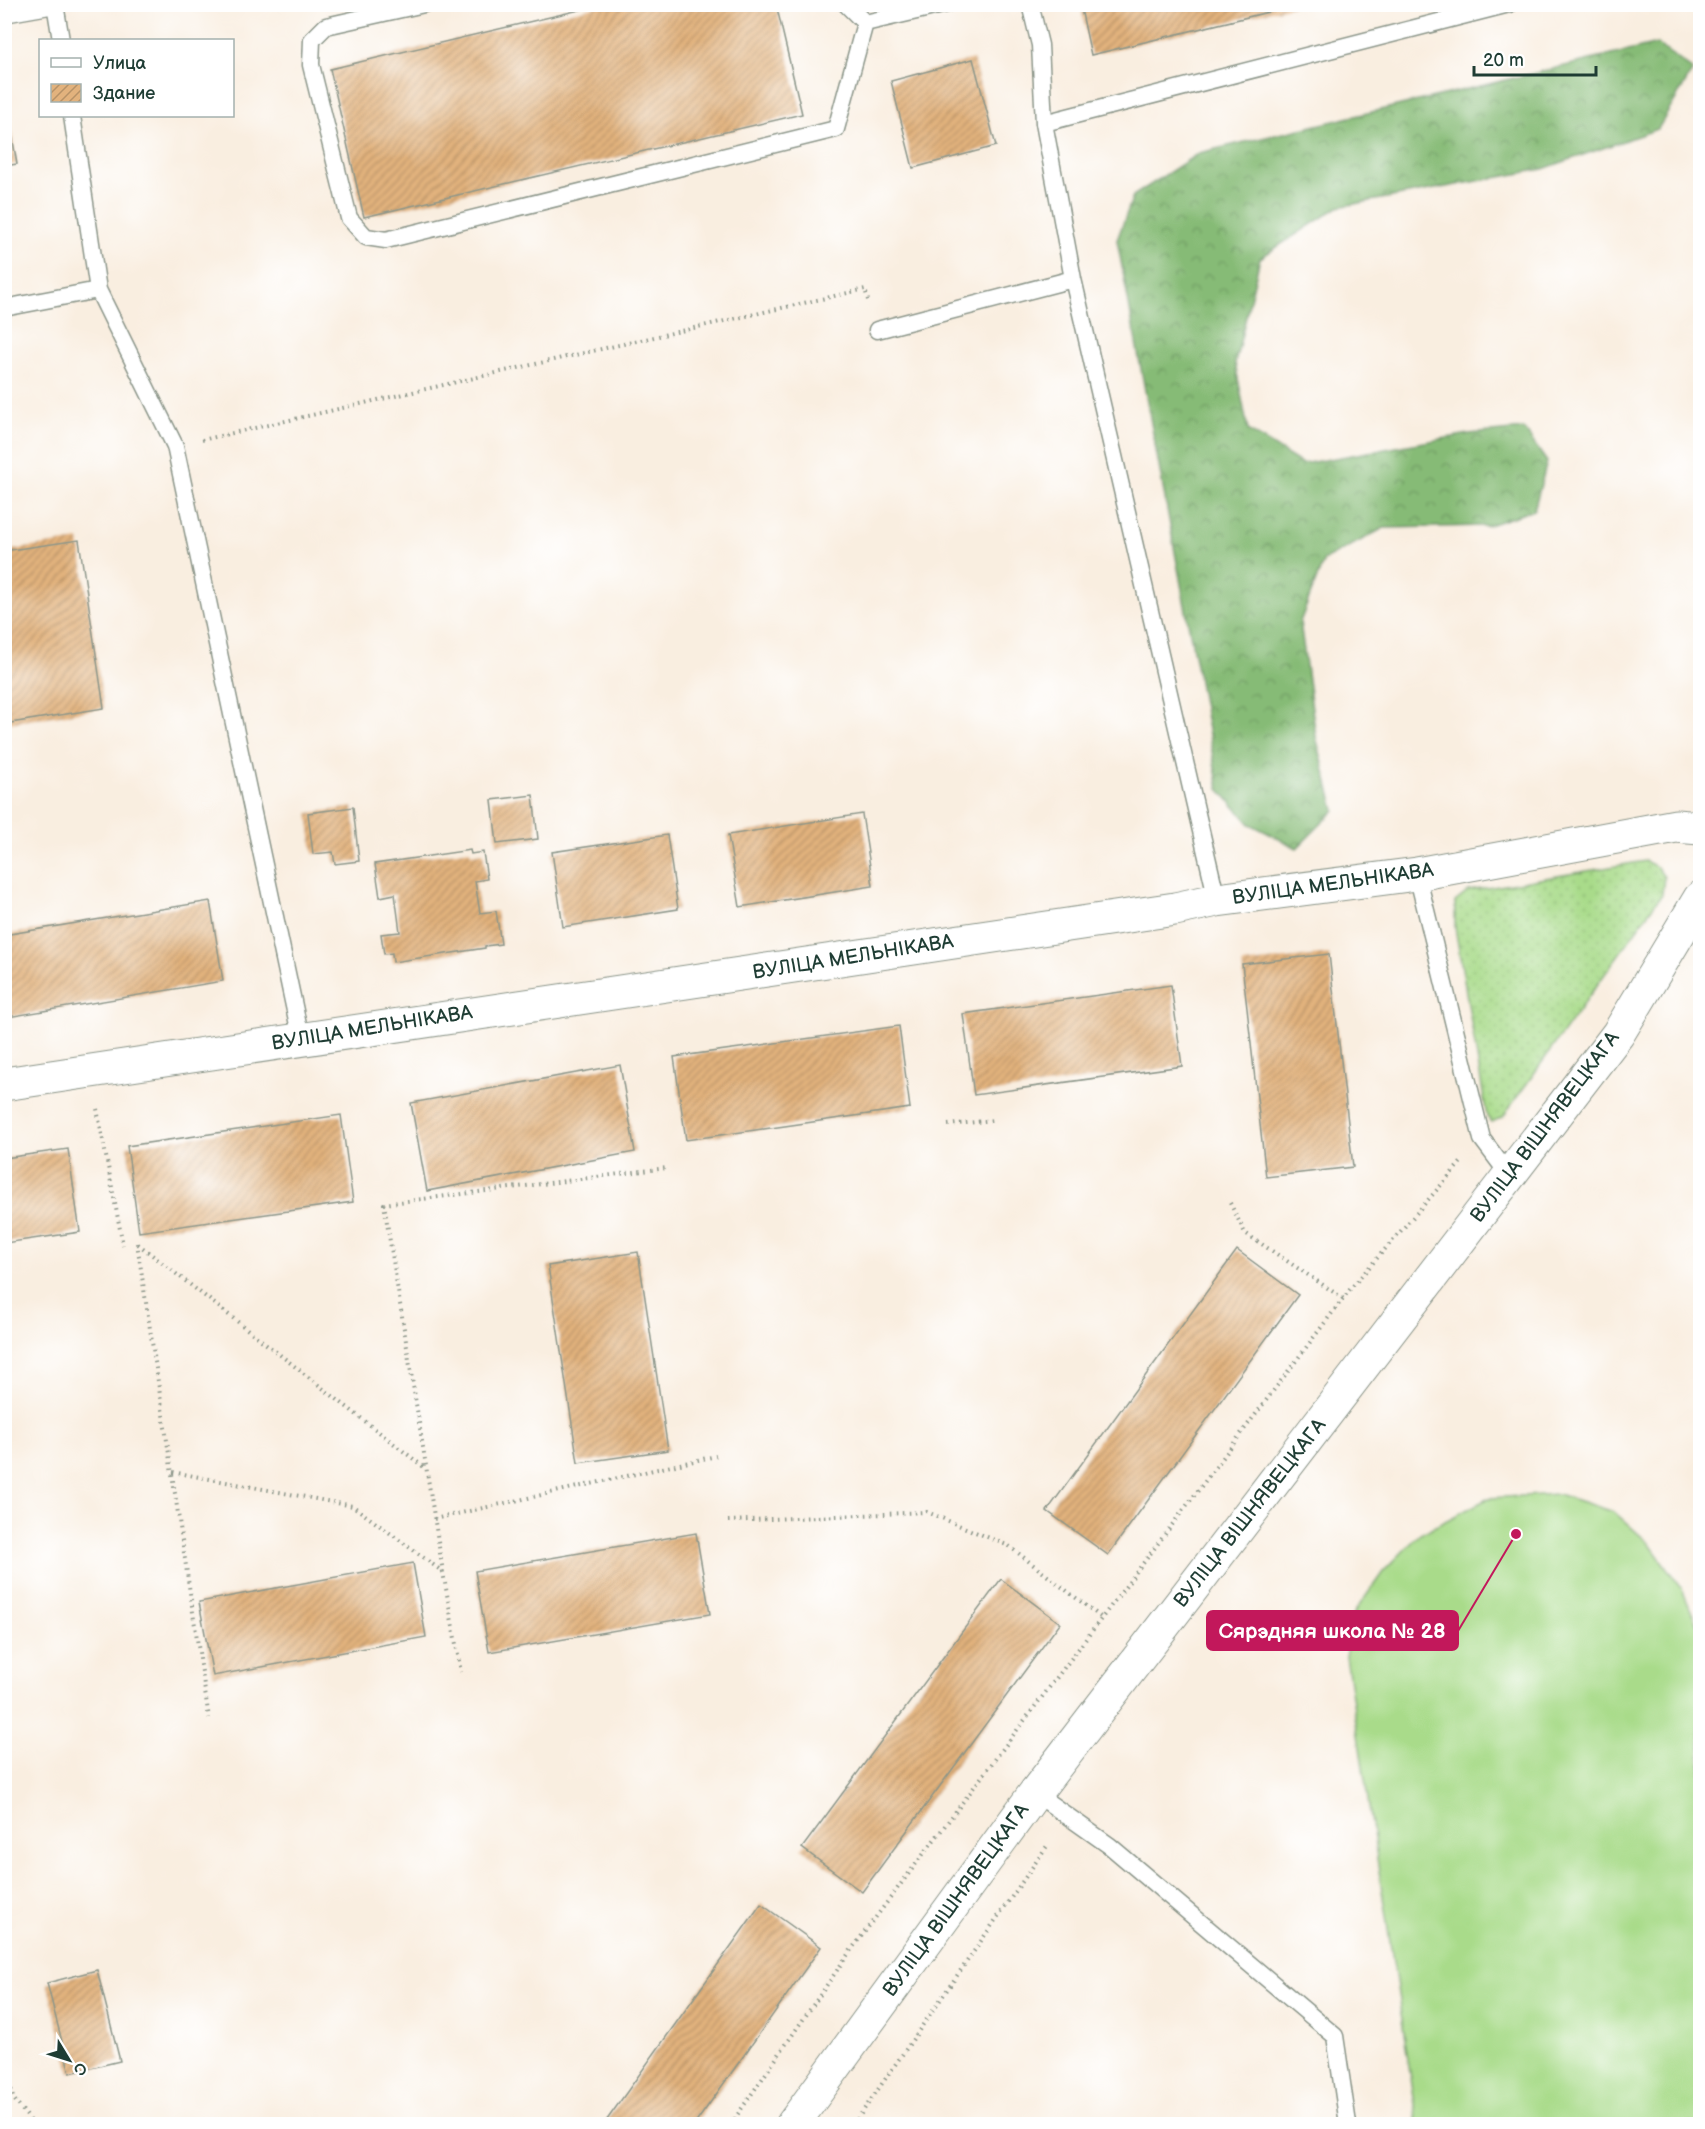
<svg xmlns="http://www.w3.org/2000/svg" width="1705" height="2129" font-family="'Balsamiq Sans',sans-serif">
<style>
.grass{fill:url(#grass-dots);stroke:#648c5f;stroke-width:1.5}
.forest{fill:url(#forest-crowns);stroke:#527c55;stroke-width:1.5}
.pitch{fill:#a9db8a;stroke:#648c5f;stroke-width:1.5}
.building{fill:url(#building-hatch)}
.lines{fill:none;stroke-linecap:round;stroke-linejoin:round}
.service-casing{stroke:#8c968a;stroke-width:19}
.minor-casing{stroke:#8c968a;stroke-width:35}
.secondary-casing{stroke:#8c968a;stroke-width:35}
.path{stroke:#8c968a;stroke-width:4;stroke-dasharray:1.5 4.5;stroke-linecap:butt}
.service{stroke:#fff;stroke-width:16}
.minor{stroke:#fff;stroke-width:33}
.secondary{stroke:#fff;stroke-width:33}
.labels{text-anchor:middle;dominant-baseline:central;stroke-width:4.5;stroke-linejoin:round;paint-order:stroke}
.street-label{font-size:20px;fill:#1f3d34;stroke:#fff}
.leader{fill:none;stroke:#c2185b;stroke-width:2}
.callout-dot{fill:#c2185b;stroke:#fff;stroke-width:2}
.callout{fill:#c2185b;stroke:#c2185b;stroke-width:2}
.callout-label{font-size:21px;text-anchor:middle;font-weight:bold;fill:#fff}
</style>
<defs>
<pattern id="grass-dots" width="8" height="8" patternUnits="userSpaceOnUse" patternTransform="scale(1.5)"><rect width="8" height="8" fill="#a9db8a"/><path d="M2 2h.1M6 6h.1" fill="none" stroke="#91bd78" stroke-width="1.8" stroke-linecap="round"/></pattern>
<pattern id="forest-crowns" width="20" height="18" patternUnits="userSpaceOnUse" patternTransform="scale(1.5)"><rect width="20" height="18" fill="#86bb76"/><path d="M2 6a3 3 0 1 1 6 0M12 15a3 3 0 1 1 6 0" fill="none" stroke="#6d9962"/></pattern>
<pattern id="building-hatch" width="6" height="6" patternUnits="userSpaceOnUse" patternTransform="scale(1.5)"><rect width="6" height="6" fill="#e2b27d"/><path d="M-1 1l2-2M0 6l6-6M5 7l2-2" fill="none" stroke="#b79267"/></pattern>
</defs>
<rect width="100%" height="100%" fill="#fff"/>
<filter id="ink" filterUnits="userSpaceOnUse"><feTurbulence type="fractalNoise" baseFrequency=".0167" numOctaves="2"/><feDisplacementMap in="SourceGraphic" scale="12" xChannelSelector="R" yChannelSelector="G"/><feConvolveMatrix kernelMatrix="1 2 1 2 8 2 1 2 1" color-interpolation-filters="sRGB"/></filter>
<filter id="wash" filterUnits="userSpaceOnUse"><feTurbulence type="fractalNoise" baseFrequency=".008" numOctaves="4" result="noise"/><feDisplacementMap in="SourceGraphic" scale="24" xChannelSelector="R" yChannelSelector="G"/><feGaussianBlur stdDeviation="1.35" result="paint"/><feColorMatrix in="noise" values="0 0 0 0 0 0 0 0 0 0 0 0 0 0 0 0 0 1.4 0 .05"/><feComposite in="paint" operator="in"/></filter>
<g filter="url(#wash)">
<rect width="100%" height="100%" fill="#f9eee0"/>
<path class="grass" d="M1645,861L1657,867L1664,877L1662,894L1503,1117L1492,1122L1487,1117L1455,927V902L1469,891Z"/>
<path class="forest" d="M1657,44L1693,70L1658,129L1543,169L1338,207L1260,258L1235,363L1248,430L1302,464L1469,434L1524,429L1547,462L1534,510L1486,526L1384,528L1324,560L1300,622L1316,737L1335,810L1297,848L1250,824L1219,789L1117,240L1133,196L1199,153Z"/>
<path class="pitch" d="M1558,1494L1614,1512L1649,1543L1682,1589L1700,1632V2124H1418L1346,1657L1354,1613L1383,1572L1420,1534L1489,1498Z"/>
<g id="blocks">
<path class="building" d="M605,4H776L802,114L364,217L330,69Z
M1080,4H1297V5L1091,55Z
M973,59L996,146L913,168L891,81Z
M4,89L17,164L4,166Z
M79,540L104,708L4,724V551Z
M533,795L538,839L497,844L492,800Z
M353,807L359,861L335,864L333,852L313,854L308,813Z
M862,814L873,886L740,907L728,835Z
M667,835L678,909L563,927L552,852Z
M470,850L471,854L483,852L487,879L475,881L480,913L496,911L501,944L485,946V948L393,962L392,953L384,954L381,934L400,932L395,894L380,897L375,864Z
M210,901L223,981L8,1017L4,994V935Z
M1329,954L1353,1167L1266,1177L1242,964Z
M1171,985L1182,1066L974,1095L963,1014Z
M899,1026L910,1108L686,1140L674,1057Z
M620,1065L635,1152L427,1191L411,1103Z
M341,1115L353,1202L139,1232L127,1146Z
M68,1149L80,1232L5,1243V1158Z
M1237,1250L1298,1295L1108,1555L1047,1511Z
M638,1252L668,1450L578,1463L548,1266Z
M696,1533L710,1614L489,1652L475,1571Z
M413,1563L426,1637L213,1676L199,1602Z
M1001,1579L1060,1623L862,1892L802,1848Z
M761,1904L821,1947L695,2124H604Z
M97,1970L120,2061L70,2073L47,1983Z"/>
</g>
</g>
<g filter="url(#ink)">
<use href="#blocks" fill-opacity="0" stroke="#8c968a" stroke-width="1.5"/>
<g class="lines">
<defs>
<path id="service" d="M55,4L61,40
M424,4L326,26L312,40L311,65L349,218L366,237L386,240L836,129L865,23
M846,4L865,23
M1030,4L1040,45L1044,123
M4,14L55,5
M865,23L947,4
M72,116L98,290L175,446L301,1039
M4,308L98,290
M877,330L1073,279
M1417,874L1482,1139L1509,1175
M1217,900L1073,279L1044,123L1509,4
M1035,1793L1110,1846L1335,2036L1348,2124"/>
<path id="minor" d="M4,1084L1175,909L1217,900L1417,874L1676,826L1700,828"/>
<path id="secondary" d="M793,2124L1035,1793L1618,1034L1700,898"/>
</defs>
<use href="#service" class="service-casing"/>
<use href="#minor" class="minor-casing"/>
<use href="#secondary" class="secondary-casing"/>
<path class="path" d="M202,440L865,289L869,304
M97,1109L123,1245
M948,1125L994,1120
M1230,1203L1245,1233L1344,1299
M137,1243L209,1718
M138,1244L425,1468
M173,1472L353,1506L443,1572L461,1672
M434,1519L716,1456
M728,1521L927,1512L1009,1546L1102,1618
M443,1572L384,1204L667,1168
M4,2054L13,2098L33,2124
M731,2124L851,1950L1351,1288L1463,1160
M854,2124L1047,1846"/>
<use href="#service" class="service"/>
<use href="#minor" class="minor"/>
<use href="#secondary" class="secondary"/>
</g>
</g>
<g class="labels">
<g class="street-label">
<text transform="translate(1333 884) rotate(-8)">ВУЛІЦА МЕЛЬНІКАВА</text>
<text transform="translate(853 957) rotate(-9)">ВУЛІЦА МЕЛЬНІКАВА</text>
<text transform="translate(372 1028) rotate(-9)">ВУЛІЦА МЕЛЬНІКАВА</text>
<text transform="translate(1545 1127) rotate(-53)">ВУЛІЦА ВІШНЯВЕЦКАГА</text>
<text transform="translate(1250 1513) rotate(-52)">ВУЛІЦА ВІШНЯВЕЦКАГА</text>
<text transform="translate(956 1900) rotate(-54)">ВУЛІЦА ВІШНЯВЕЦКАГА</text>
</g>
</g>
<path class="leader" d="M1516 1534L1458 1631"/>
<circle class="callout-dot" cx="1516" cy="1534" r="6"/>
<rect class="callout" x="1207" y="1611" width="251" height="39" rx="6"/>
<g class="callout-label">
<text x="1332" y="1638">Сярэдняя школа № 28</text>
</g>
<rect width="1705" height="2129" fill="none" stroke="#fff" stroke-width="24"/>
<rect x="39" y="39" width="195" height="78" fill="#ffffff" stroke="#a5b1ae" stroke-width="1.5"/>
<rect x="51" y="58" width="30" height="9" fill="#ffffff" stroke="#a5b1ae" stroke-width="1.5"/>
<text x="93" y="69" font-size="18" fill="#1f3d34">Улица</text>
<rect x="51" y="84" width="30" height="18" fill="url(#building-hatch)" stroke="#a5b1ae" stroke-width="1.5"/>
<text x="93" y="99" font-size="18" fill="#1f3d34">Здание</text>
<g transform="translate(69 2060) rotate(128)" stroke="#ffffff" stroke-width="4.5" paint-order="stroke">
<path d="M0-4.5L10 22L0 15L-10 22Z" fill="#1f3d34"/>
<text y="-9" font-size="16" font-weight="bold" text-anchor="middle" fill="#1f3d34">С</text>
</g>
<path d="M1474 66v9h122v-9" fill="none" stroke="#1f3d34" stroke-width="3"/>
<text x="1483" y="66" font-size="18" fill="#1f3d34" stroke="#ffffff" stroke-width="4.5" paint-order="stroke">20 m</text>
</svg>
